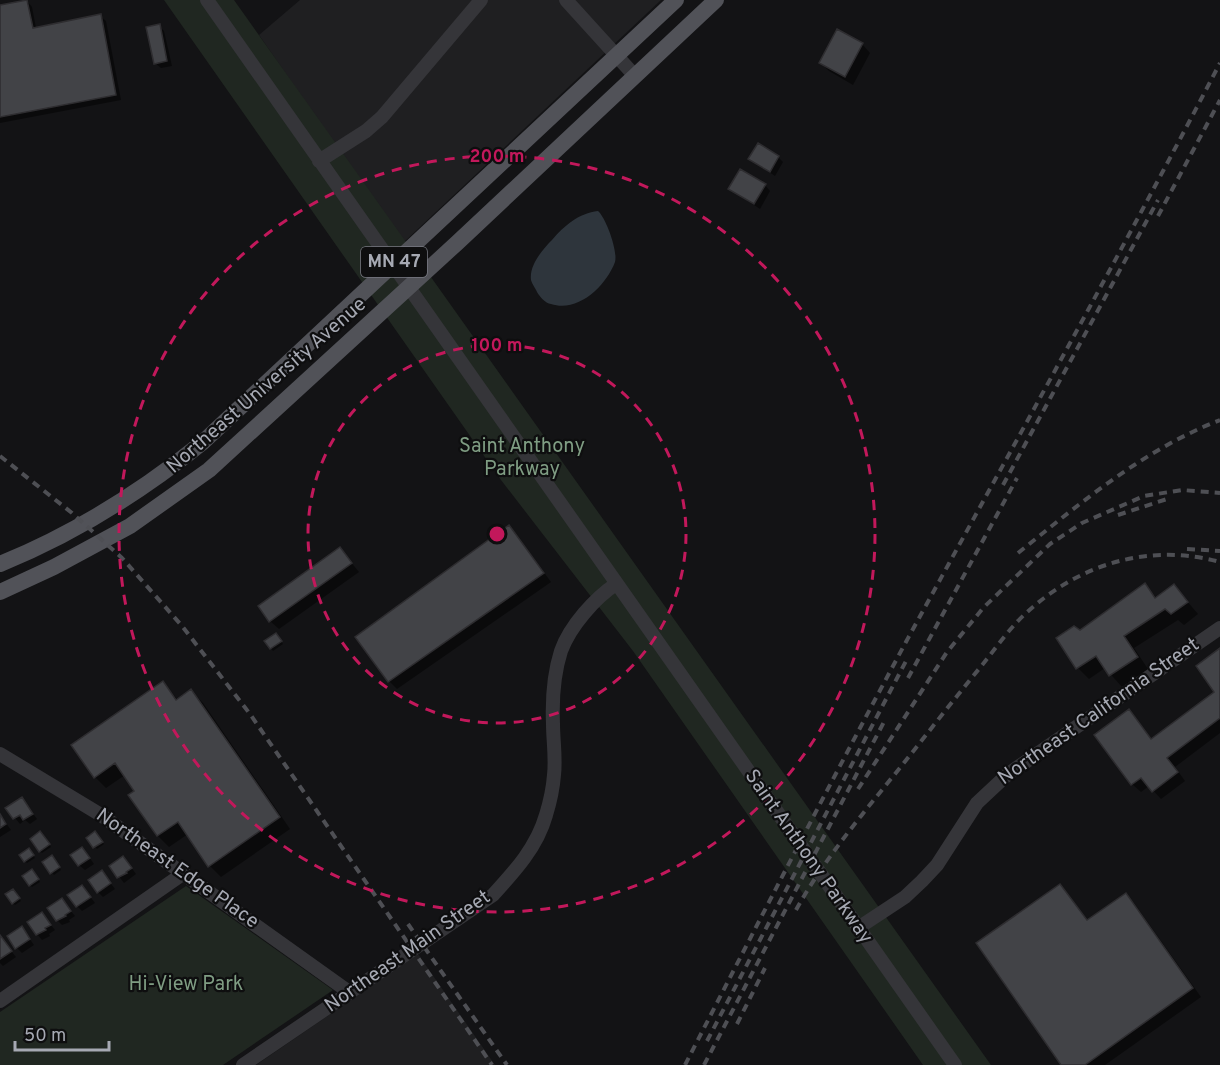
<svg xmlns="http://www.w3.org/2000/svg" width="1220" height="1065" font-family="Overpass,sans-serif">
<style>
.built{fill:#1f1f21}
.green{fill:#202721}
.water{fill:#2e353c}
.shadow{fill:#0007}
.building{fill:#424347;stroke:#2e2d30;stroke-width:1.5}
.lines{fill:none;stroke-linecap:round;stroke-linejoin:round}
.minor{stroke:#353539;stroke-width:14}
.major{stroke:#515258;stroke-width:16}
.rail{stroke:#4e4f54;stroke-width:4;stroke-dasharray:8 6;stroke-linecap:butt}
.ring{fill:none;stroke:#c2185b;stroke-width:3;stroke-dasharray:10 8}
.labels{text-anchor:middle;dominant-baseline:central;stroke-width:4.5;stroke-linejoin:round;paint-order:stroke}
.shield{fill:#0e0e0f;stroke:#787a82;stroke-width:1.5}
.shield-label{font-size:18px;font-weight:bold;fill:#a6a9b3}
.street-label{font-size:20px;fill:#a6a9b3;stroke:#0e0e0f}
.park-label{font-size:20px;fill:#7f9d83;stroke:#0e0e0f}
.centre{fill:#c2185b;stroke:#0e0e0f;stroke-width:3}
.ring-label{font-size:18px;text-anchor:middle;font-weight:bold;fill:#c2185b;stroke:#0e0e0f;stroke-width:4.5;stroke-linejoin:round;paint-order:stroke}
</style>
<rect width="100%" height="100%" fill="#131315"/>
<path class="built" d="M300,0H661L403,243L259,35Z
M418,954L495,1065H256Z"/>
<path class="green" d="M164,0H234L991,1065H923L633,651L501,480Z
M186,886L333,990L223,1065H0V1012Z"/>
<path class="water" d="M598,211C606,218 618,251 615,262C606,286 578,313 551,304C545,303 540,297 537,292C536,289 532,284 531,280C529,265 543,249 552,240C564,226 579,213 598,211Z"/>
<path class="shadow" d="M27,1L32,7L36,28L100,16L106,21L121,100L0,123V7Z
M159,26L164,31L172,66L161,68L155,63Z
M862,44L870,53L853,85L829,71L821,63Z
M778,157L783,162L775,176L750,159Z
M765,185L770,191L760,209L730,189Z
M509,527L517,536L551,582L397,689L389,681Z
M340,549L359,572L279,629L270,621Z
M1144,585L1157,598L1174,586L1198,614L1184,625L1178,620L1134,648L1148,669L1122,687L1105,668L1089,679L1078,668L1080,632Z
M278,637L283,644L273,651L266,641Z
M1220,650V733L1175,767L1185,781L1161,799L1149,786L1141,792L1132,784L1128,711L1152,740L1216,692Z
M163,683L178,700L191,691L203,703L290,829L221,877L210,866L188,834L169,847L158,836L130,795L136,791L125,775L106,788L95,777Z
M22,799L37,819L30,824L25,820L20,824L7,808Z
M0,815L11,830L0,837Z
M42,835L51,847L42,853L40,851Z
M97,835L104,844L97,849L88,838Z
M30,852L35,858L27,863L25,861Z
M87,854L94,864L85,870L79,865Z
M54,860L61,870L54,875L44,863Z
M128,863L136,874L124,883L111,866Z
M102,872L115,889L103,897L98,892Z
M34,873L40,882L32,887L30,885Z
M82,886L95,903L82,911L77,906Z
M1060,886L1089,921L1126,895L1134,903L1201,997L1105,1065H1063Z
M15,893L21,901L15,905L13,903Z
M62,900L75,916L69,920L70,922L62,925L57,920Z
M42,914L55,930L49,934L50,936L42,940L37,934Z
M22,928L34,945L22,953L17,948Z
M0,937L16,957L3,966L0,963Z"/>
<path class="building" d="M27,0L33,28L101,14L116,95L0,117V5Z
M160,24L167,61L154,64L146,27Z
M837,29L863,43L845,77L819,63Z
M758,143L779,156L770,172L748,159Z
M740,169L766,184L754,204L728,189Z
M509,525L544,573L388,682L355,637Z
M340,547L352,563L269,622L258,606Z
M1145,583L1155,598L1174,584L1188,602L1171,614L1165,609L1124,636L1138,657L1109,676L1096,656L1076,669L1056,638L1074,626L1080,630Z
M276,633L282,641L270,649L264,641Z
M1220,648V718L1167,758L1178,772L1152,792L1141,778L1131,785L1094,735L1129,709L1151,739L1214,692L1196,666Z
M163,681L176,700L191,689L280,817L208,867L178,822L157,836L128,795L134,791L115,763L94,778L71,745Z
M22,797L33,814L23,820L20,815L13,819L5,808Z
M0,814L6,824L0,828Z
M40,831L50,844L39,852L30,839Z
M95,831L103,842L93,848L86,838Z
M82,847L90,858L78,866L70,855Z
M29,848L34,855L24,862L19,855Z
M52,855L60,867L50,874L42,862Z
M123,856L132,868L126,872L127,873L117,878L109,866Z
M32,869L39,879L29,886L22,876Z
M102,870L111,883L97,893L88,880Z
M1060,884L1087,920L1126,893L1193,988L1085,1065H1061L976,943Z
M82,885L91,897L76,907L67,895Z
M13,889L20,898L12,904L5,894Z
M62,898L71,911L65,915L66,916L56,921L47,908Z
M42,912L51,925L45,928L46,930L36,935L27,922Z
M22,926L30,939L15,949L7,936Z
M0,935L12,951L0,959Z"/>
<g class="lines">
<path class="minor" d="M207,0L955,1065
M566,0L635,76
M319,161L366,131L382,117L481,0
M0,754L101,815L349,992
M858,928L905,897L922,881L937,865L977,803L1008,774L1220,628
M0,1001L184,873
M243,1065L493,895C515,871 537,847 546,815C550,802 553,788 554,775C556,758 553,740 553,724C552,700 554,673 561,651C570,626 595,598 616,584"/>
<path class="major" d="M0,564C74,534 141,492 203,442L676,0
M0,592L54,567L130,526L209,470L457,243L716,0"/>
<path class="rail" d="M1158,216L1220,100
M0,456L72,513L122,558L182,626L250,714L492,1065
M1003,485L1158,200
M1118,515L1167,499
M1187,549L1220,551
M1018,553C1082,502 1143,450 1220,420
M908,678L1017,478
M858,789L947,652L984,607L1050,544L1082,523L1144,496L1182,490L1220,493
M796,910C828,852 874,801 915,749C937,721 960,692 983,664C996,648 1008,630 1024,615C1077,565 1148,542 1220,562
M408,924L507,1065
M737,1024L765,968
M707,1041L906,661
M685,1065C758,923 831,781 907,640C1012,448 1119,257 1220,63
M704,1065L885,720"/>
</g>
<g class="ring">
<circle cx="497" cy="534" r="189"/>
<circle cx="497" cy="534" r="378"/>
</g>
<g class="labels">
<rect class="shield" x="361" y="247" width="66" height="30" rx="4.5"/>
<g class="shield-label">
<text x="394" y="262">MN 47</text>
</g>
<g class="street-label">
<text transform="translate(267 386) rotate(-41)">Northeast University Avenue</text>
<text transform="translate(1099 712) rotate(-35)">Northeast California Street</text>
<text transform="translate(808 857) rotate(55)">Saint Anthony Parkway</text>
<text transform="translate(177 869) rotate(35)">Northeast Edge Place</text>
<text transform="translate(408 952) rotate(-35)">Northeast Main Street</text>
</g>
<g class="park-label">
<text x="522" y="447">Saint Anthony<tspan x="522" dy="23">Parkway</tspan></text>
<text x="186" y="985">Hi-View Park</text>
</g>
</g>
<circle cx="497" cy="534" r="9" class="centre"/>
<g class="ring-label">
<text x="497" y="162">200 m</text>
<text x="497" y="351">100 m</text>
</g>
<path d="M15 1041v9h94v-9" fill="none" stroke="#a6a9b3" stroke-width="3"/>
<text x="24" y="1041" font-size="18" fill="#a6a9b3" stroke="#0e0e0f" stroke-width="4.5" paint-order="stroke">50 m</text>
</svg>
